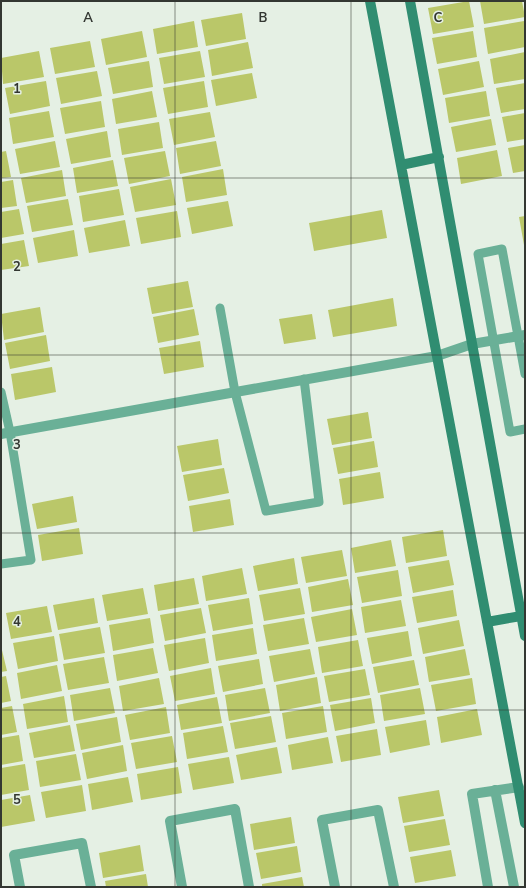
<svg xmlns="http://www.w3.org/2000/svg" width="526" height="888" font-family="'Nunito Sans',sans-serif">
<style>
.building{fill:#bac769}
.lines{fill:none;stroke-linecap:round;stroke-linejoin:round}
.lane{stroke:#6ab097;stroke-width:9}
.street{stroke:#6ab097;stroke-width:10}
.secondary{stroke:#308d71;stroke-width:10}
.grid{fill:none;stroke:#333732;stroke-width:1;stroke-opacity:0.55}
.grid-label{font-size:13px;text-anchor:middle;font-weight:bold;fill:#333732;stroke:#e5f0e4;stroke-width:3;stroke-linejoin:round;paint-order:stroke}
</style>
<rect width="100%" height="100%" fill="#e5f0e4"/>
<path class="building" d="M469,1L474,27L433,34L428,8Z
M480,1H522L525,17L484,24Z
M242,13L246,39L206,46L201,20Z
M194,21L198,47L157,54L153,29Z
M524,21L525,47L488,54L484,28Z
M142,31L147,57L106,65L101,39Z
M473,31L477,57L437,64L432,38Z
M90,41L95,67L55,74L50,48Z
M248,42L253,68L212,76L208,50Z
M39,51L44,77L3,84L1,58Z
M200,51L205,77L164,84L159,58Z
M525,52V79L494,84L490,59Z
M149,61L153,87L113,94L108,68Z
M479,61L484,87L443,95L438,69Z
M97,71L102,96L61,104L56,78Z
M252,73L257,98L216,106L211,80Z
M46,81L50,106L10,114L5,88Z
M204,81L208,107L168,114L163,88Z
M525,83V109L501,113L496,88Z
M152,91L157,117L116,124L112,99Z
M486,91L490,116L449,123L445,98Z
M101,101L105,127L65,134L60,108Z
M49,111L54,137L13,144L9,118Z
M210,112L215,137L174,145L169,119Z
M525,113V139L507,142L502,117Z
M491,119L496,145L456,152L451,127Z
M159,122L163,148L122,155L118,129Z
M107,131L111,157L71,164L66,139Z
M55,141L60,167L20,174L15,149Z
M216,141L221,166L180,174L176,148Z
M525,145V171L513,173L508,148Z
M497,150L502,176L461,184L457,158Z
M6,151L11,177L1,178V152Z
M165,151L170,176L129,184L124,158Z
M113,160L118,186L77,193L73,168Z
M223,169L227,195L186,202L182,177Z
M62,170L66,196L26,203L21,178Z
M171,179L176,205L135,212L130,187Z
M13,180L17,206L1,208V182Z
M119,189L124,215L83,222L79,196Z
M68,199L73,225L32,232L27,206Z
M228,201L233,226L192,234L187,208Z
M19,209L24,234L1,238V212Z
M382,210L387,238L314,251L309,223Z
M177,211L181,237L141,244L136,218Z
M525,216V244L524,245L519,217Z
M125,220L130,246L89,253L84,228Z
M74,230L78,256L38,263L33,238Z
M24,240L29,266L1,270V244Z
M188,281L193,307L152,314L147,288Z
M393,298L397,326L333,337L328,310Z
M40,307L44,332L4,340L1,314Z
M194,309L199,335L158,343L153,317Z
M312,314L316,339L284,344L279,319Z
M46,335L50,361L10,369L5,343Z
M200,341L204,367L164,374L159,348Z
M52,367L56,392L15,400L11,374Z
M368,412L372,438L332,445L327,419Z
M218,439L222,465L182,472L177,446Z
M374,441L378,467L338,474L333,448Z
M224,468L229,493L188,501L183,475Z
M380,472L384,498L343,505L339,479Z
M73,496L77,522L37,529L32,504Z
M230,499L234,525L193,532L189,506Z
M79,528L83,554L42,561L38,535Z
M443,530L447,556L406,563L402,537Z
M391,540L396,566L355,573L351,548Z
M342,550L347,576L306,583L301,557Z
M294,558L298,584L258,591L253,566Z
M449,560L454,585L413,593L408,567Z
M242,568L247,594L206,601L202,576Z
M398,570L402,596L362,603L357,577Z
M194,578L199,604L158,611L154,585Z
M348,579L353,605L312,612L308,587Z
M143,588L148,614L107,621L102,595Z
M300,588L305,614L264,621L259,595Z
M453,590L457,616L417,623L412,597Z
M94,598L98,623L58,630L53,605Z
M249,598L253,624L213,631L208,605Z
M401,600L406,626L365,633L361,607Z
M47,606L52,632L11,639L6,613Z
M201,608L206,633L165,641L160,615Z
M352,609L357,635L316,642L311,617Z
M150,618L154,643L113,651L109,625Z
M304,618L309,644L268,651L263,625Z
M459,620L464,646L423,654L418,628Z
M100,627L105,653L64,660L59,634Z
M253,628L257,654L216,661L212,635Z
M408,631L412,656L372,664L367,638Z
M54,636L58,661L18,669L13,643Z
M205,638L209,663L169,671L164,645Z
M358,640L363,666L322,673L318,647Z
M1,646L7,671L1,672Z
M153,648L158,673L117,681L113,655Z
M310,649L315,674L274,682L269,656Z
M465,649L470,675L429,682L425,657Z
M104,657L109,683L68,690L63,664Z
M259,659L263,684L223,692L218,666Z
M414,660L419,685L378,693L373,667Z
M57,665L62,691L21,699L17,673Z
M211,668L215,694L175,701L170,676Z
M365,669L370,695L329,702L324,676Z
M6,676L11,701L1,703V677Z
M317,677L321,703L280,711L276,685Z
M159,678L164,704L123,711L119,686Z
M472,678L476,704L436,711L431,685Z
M110,688L115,713L74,721L70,695Z
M265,688L270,713L229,721L225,695Z
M420,688L425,714L384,721L380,695Z
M64,696L68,722L27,729L23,704Z
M217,697L222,723L181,730L177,705Z
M371,698L375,723L335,731L330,705Z
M12,706L17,732L1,735V708Z
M323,706L327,732L286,739L282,713Z
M166,707L170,733L130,740L125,715Z
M477,709L482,735L441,743L437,717Z
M271,716L276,742L235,749L230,723Z
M117,717L121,742L81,750L76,724Z
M426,720L430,745L390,753L385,727Z
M70,725L75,751L34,758L29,733Z
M223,726L228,752L187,759L183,733Z
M377,729L381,755L341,762L336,736Z
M19,735L23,761L1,765V738Z
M172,736L177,762L136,769L131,743Z
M328,737L333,763L292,770L288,745Z
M123,745L127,771L87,779L82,753Z
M277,747L282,773L241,780L236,755Z
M76,754L81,780L40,787L36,761Z
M229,757L234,783L193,790L188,764Z
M25,764L29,790L1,795V768Z
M178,767L182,793L141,800L137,774Z
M128,777L133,802L92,810L88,784Z
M82,785L86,811L46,818L41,792Z
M439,790L444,816L403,823L398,797Z
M30,795L35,821L1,827V800Z
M291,817L295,843L254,850L250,824Z
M445,819L450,845L409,852L404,826Z
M140,845L144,871L103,878L99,853Z
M297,846L301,872L261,879L256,853Z
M451,850L456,876L415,883L410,857Z
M146,874L148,887H106L105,881Z
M302,877L304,887H262V884Z"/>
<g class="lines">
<path class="lane" d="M220,308L235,392L266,511L319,502L304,379
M525,374L502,249L478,254L510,432L525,429
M1,392L10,432L31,560L1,564"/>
<path class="street" d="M1,434L437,356L472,344L525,335
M495,790L514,887
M20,887L14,855L82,843L91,887
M182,887L170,821L235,809L249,887
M335,887L322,820L378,810L394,887
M488,887L472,794L519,787"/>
<path class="secondary" d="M370,1L525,823
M410,1L525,636
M401,165L439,157
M487,622L521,616"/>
</g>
<path class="grid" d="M175,1V887M351,1V887M1,178H525M1,355H525M1,533H525M1,710H525"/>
<g class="grid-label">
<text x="88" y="22">A</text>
<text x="263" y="22">B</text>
<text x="438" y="22">C</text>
<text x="17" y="93">1</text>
<text x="17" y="271">2</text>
<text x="17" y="449">3</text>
<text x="17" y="626">4</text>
<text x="17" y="804">5</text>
</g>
<rect width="526" height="888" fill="none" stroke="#333732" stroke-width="4"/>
</svg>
